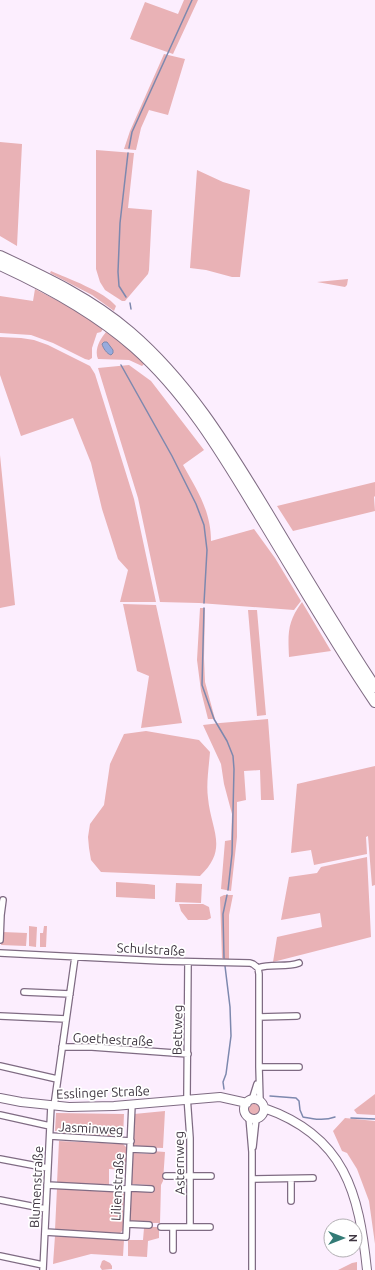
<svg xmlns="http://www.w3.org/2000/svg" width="375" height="1270" font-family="Ubuntu,sans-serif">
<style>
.green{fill:#e9b2b6}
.water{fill:#97abdd;stroke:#7d88ae}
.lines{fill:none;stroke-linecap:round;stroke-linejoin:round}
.stream{stroke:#7d88ae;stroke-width:1.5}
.street-casing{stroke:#7f6b83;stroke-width:8}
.secondary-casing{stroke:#7f6b83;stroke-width:10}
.highway-casing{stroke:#7f6b83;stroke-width:12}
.street{stroke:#fff;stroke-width:5.5}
.secondary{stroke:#fff;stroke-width:8}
.highway{stroke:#fff;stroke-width:10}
.labels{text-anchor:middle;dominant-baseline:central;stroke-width:3.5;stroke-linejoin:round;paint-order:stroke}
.street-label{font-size:13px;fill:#3f3641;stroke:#fff}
</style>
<rect width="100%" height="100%" fill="#fceefe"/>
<path class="green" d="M184,0H198L173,54L130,39L145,2L178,14Z
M164,54L185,59L168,115L149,110L141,128L136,150L124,149L130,131Z
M0,142L22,144L17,246L0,236Z
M96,150L134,153L128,208L152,210L149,270L148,274L125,301H122L105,290L100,282L96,269Z
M197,170L223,182L250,190L240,277H232L206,270L190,268Z
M51,271C67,278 105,292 116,306L114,311L92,295L50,273Z
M348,279L347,285L345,287L317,282Z
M35,289L70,307L103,329L101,332L97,333L92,348V358L89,360L85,359L53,343L31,335L0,333V296L33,301Z
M106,332L110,335L112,334L145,363L142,366L129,360L98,359C94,350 100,339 106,332Z
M0,337L21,338L34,340L48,345L90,366L95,374L134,499L156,602H120L128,570L118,559L102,509L91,463L73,418L21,436L0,375Z
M129,365L151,381L204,450L183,465C197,490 211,511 211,541L254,529L275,558L301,601L294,610L199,603L160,602L138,498L98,368Z
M0,455L15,605L0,608Z
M375,482V496L374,497L375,511L293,531L277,506Z
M302,602L331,651L289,657C288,634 287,622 302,602Z
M123,604L156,605L182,723L141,728L149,676L137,671Z
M200,608H205L204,658L205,682L215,719H208L201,691L197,660Z
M248,610H257L266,715L257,716Z
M268,719L274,800H261L260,770L244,771L246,800L237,802V837L231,891L221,889L225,841L231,840L232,814L224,784L221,764L203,725L220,723Z
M146,731L199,740L210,752C209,766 206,784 208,798C211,830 229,849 200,876L101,872L91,860L89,848L88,837L90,824L104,805L110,764L124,734Z
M375,766V885L372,886L368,836L366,837L367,854L314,865L311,850L291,853L297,784Z
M367,857L371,937L273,962L277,937L322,927L320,913L281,920L289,877L317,873L321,867Z
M116,882L147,884L155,885V899L116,897Z
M176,883L202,884L201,903L175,902Z
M224,895H233L229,915V961L222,958L220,897Z
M179,904H203L209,907L211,918L207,920H188L181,911Z
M29,926L37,927L36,947L29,946Z
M44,926H47L46,947H40V933H43Z
M3,932L27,933L26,946L1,945Z
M375,1094V1115L357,1114L354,1110Z
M247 1109a7 7 0 1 1 14 0a7 7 0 1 1-14 0Z
M165,1111L163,1148L133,1147L134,1114Z
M56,1113L124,1114L123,1138L59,1135V1131H55Z
M345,1118L375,1121V1244L369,1201L357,1169L347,1153L342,1151L333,1131Z
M59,1141L123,1144L126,1147V1170L109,1169V1185L57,1183Z
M152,1151L165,1152L163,1181L161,1185L160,1223H149V1222L130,1221L131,1191H150V1185L131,1184L132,1153L152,1154Z
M57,1188L124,1192L123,1230L120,1233L55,1230Z
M149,1227H159V1238L148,1241L147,1257L128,1256V1240H143L144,1228H149Z
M55,1236L124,1240L123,1256L91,1254L53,1264Z
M104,1260L110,1263L112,1266V1269L102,1270L100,1267L102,1261Z
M357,1262V1270H338L352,1263Z"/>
<path class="water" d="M104,342H107L113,350V353L111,355C107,354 103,348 102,344Z"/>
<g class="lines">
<path class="stream" d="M129,148L132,132L192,0
M126,297L119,286L118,272L120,223L128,153
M130,303L131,309
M121,365L172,456L196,504L204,525L207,550L204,603
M204,608L202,685L214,719L227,741L233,756L234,769L232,854L228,890
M224,958L223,914L227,895
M224,1089L223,1082L226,1074L231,1036L230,1007L225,966
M270,1096L296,1098L299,1101L300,1110L303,1117C314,1119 324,1121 335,1117
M351,1118L375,1119"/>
<defs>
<path id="street" d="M0,940L1,915L3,900
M0,953L161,961L250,963L253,964L258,968
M188,962L187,1096L190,1138V1227
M258,968L259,974V1067L260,1101
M258,968C271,963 286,968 299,963
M24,992L70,994
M0,1016L66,1019
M259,1017L297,1016
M62,1047H92L188,1054
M0,1066L57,1079
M259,1067H299
M252,1100L257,1084
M54,1106L75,957
M0,1115L50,1126
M249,1117L252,1152V1270
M50,1136L131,1141
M253,1147L256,1119
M130,1149L153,1150
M0,1159L48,1168
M166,1176H211
M252,1179L313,1178
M291,1179V1201
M47,1185L124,1189L131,1188L151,1189
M0,1200L46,1209
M127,1224L149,1225
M161,1227H210
M45,1232L126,1237L132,1104
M173,1250V1227
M0,1256L43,1265
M43,1270L51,1106"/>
<path id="secondary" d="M0,1098L21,1102L69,1107L114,1106L220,1097L247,1103
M244 1109a10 10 0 1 1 20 0a10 10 0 1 1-20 0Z
M264,1108C345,1136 359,1193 367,1270"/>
<path id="highway" d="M0,256C45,277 92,299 130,332C187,381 225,443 264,507C300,567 336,628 375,687
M0,265C48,287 94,312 134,347C185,392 220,450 255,508C295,573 332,639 375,702"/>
</defs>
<use href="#street" class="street-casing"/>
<use href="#secondary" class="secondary-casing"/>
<use href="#highway" class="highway-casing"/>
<use href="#street" class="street"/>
<use href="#secondary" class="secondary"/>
<use href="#highway" class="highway"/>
</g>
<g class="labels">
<g class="street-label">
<text transform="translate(151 949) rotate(3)">Schulstraße</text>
<text transform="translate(177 1030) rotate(-89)">Bettweg</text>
<text transform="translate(113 1039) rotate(3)">Goethestraße</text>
<text transform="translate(103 1092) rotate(-2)">Esslinger Straße</text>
<text transform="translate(91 1128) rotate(3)">Jasminweg</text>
<text transform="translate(179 1163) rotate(-91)">Asternweg</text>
<text transform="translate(36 1187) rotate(-87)">Blumenstraße</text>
<text transform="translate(117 1187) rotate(-87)">Lilienstraße</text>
</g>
</g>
<g transform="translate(343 1238) rotate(90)"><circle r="19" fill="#ffffff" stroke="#b2afb3"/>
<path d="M0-3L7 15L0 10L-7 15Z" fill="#337b76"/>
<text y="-6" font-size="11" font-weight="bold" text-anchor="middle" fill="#3f3641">N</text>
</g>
</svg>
